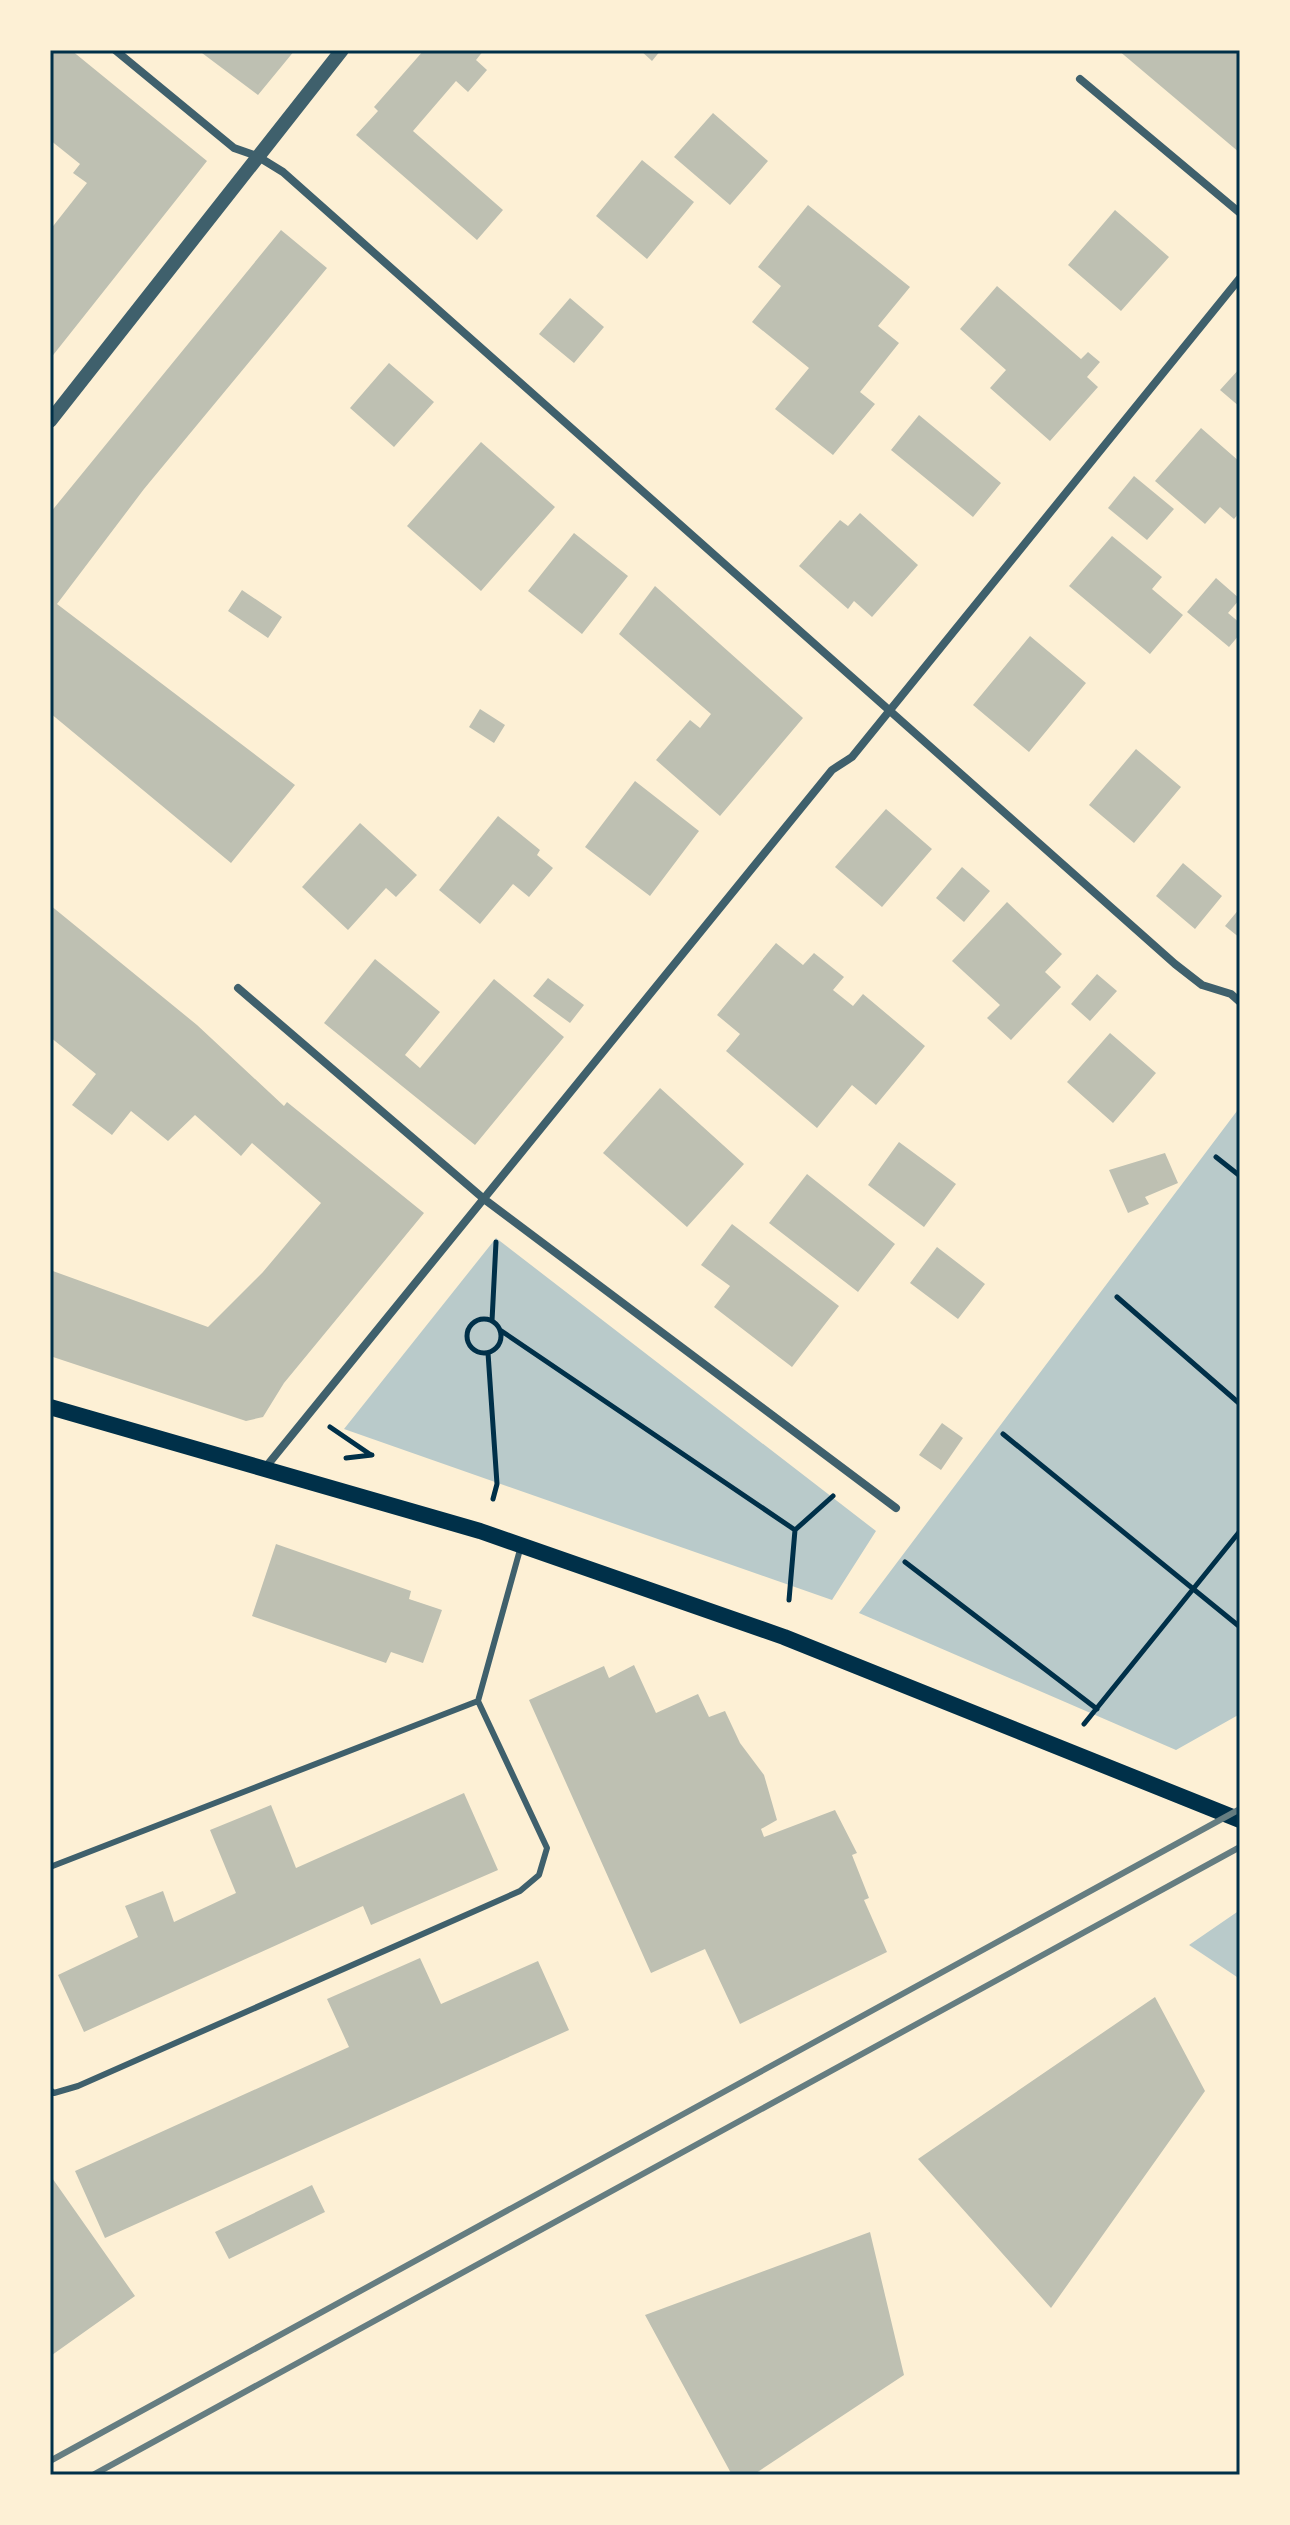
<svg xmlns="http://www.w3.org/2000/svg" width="1290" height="2525" font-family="Merriweather,serif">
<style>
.green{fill:#b9caca}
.building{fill:#bec0b2}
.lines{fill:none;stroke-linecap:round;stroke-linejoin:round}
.path{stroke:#003049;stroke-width:5}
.service{stroke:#3f606c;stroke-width:6}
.minor{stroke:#3f606c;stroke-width:8}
.tertiary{stroke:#3f606c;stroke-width:14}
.secondary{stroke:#003049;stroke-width:16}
.rail{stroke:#657d81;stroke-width:6}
.neatline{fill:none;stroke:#003049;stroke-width:3}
</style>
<rect width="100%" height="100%" fill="#fdf0d5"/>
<path class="green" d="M1240,1107V1714L1176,1750L859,1613Z
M496,1238L876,1531L832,1600L344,1429Z
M1240,1910V1979L1189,1945Z"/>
<path class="building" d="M50,50H71L207,161L50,359V230L87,183L73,173L80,164L50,140Z
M198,50H295L258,95Z
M424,50H484L476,60L487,70L468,92L456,81L413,131L503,210L477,240L356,135L378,111L374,107Z
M640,50H661L652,61Z
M1118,50H1237L1240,53V153Z
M713,113L768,161L730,205L674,157Z
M642,160L694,202L647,259L596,216Z
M808,205L910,287L878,326L899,343L860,392L875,404L833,455L775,409L809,368L752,322L781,286L758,267Z
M1115,210L1169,257L1121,311L1068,265Z
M281,230L327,268L144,489L57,604L295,785L231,863L50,713V513Z
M997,286L1081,359L1088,352L1100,362L1087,377L1098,387L1050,441L990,388L1006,370L960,329Z
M570,298L604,327L574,363L539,334Z
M389,363L434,402L394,447L350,408Z
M1240,368V407L1220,390Z
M919,415L1001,483L973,517L891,450Z
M1201,428L1240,462V512L1234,519L1220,507L1205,524L1155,481Z
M481,442L555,507L481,591L407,526Z
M1134,476L1174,509L1147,540L1108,508Z
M860,513L918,565L872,617L854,601L848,609L799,566L840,520L848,526Z
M574,533L628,576L582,634L528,591Z
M1112,536L1162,577L1152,589L1183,615L1150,654L1069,586Z
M1216,578L1240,599L1228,613L1240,623V634L1229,647L1187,612Z
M655,586L803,718L720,816L656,760L690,720L700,728L711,714L619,634Z
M242,590L282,617L268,638L228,611Z
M1030,636L1086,683L1029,752L973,705Z
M480,709L505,725L494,743L469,727Z
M1136,749L1181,787L1134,843L1089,805Z
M635,781L699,831L650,896L585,847Z
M886,809L932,849L882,907L835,867Z
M498,816L540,850L537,855L553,868L529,897L513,884L480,924L439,890Z
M360,823L417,875L396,897L386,888L348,930L302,887Z
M1183,863L1222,896L1195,929L1156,896Z
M962,867L990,891L964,922L936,898Z
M1007,902L1062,954L1045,972L1061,987L1011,1040L987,1018L1000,1005L952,961Z
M50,905L197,1025L284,1106L287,1102L424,1213L284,1383L263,1417L246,1421L50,1356V1270L208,1327L263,1272L321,1203L252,1143L241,1156L195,1115L168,1141L131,1111L112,1135L72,1105L96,1074L50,1037Z
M1240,908V938L1225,926Z
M776,943L803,965L814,953L844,977L833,990L853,1006L863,994L925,1046L876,1105L852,1085L817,1128L726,1051L740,1034L717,1015Z
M375,959L440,1012L405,1055L420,1068L494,979L564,1037L475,1145L324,1023Z
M1097,974L1117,991L1090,1021L1071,1004Z
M548,978L584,1005L570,1023L533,996Z
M1110,1033L1156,1073L1113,1123L1067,1082Z
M660,1088L744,1164L687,1227L603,1153Z
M899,1142L956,1184L924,1227L868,1185Z
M1165,1153L1178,1183L1145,1197L1149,1204L1128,1213L1109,1170Z
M807,1174L895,1244L858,1292L769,1223Z
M732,1224L839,1306L792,1367L714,1307L730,1286L701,1265Z
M937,1247L985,1284L958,1319L910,1283Z
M942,1423L963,1438L941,1470L919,1455Z
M276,1544L411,1591L409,1599L442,1610L423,1663L391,1652L386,1663L252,1616Z
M634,1665L656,1713L698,1694L709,1717L725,1711L740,1743L764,1775L777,1820L761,1829L764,1837L835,1810L857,1853L852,1855L869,1898L864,1900L887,1952L740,2024L705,1949L651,1973L529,1700L604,1666L609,1678Z
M464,1793L498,1870L371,1925L363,1906L84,2032L58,1975L138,1937L125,1906L163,1891L174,1922L236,1893L210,1830L271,1805L296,1868Z
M420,1958L441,2004L538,1961L569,2030L105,2238L75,2171L349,2047L327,1999Z
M1155,1997L1205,2091L1051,2308L918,2159Z
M50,2175L135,2296L52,2355L50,2351Z
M312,2185L325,2212L229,2259L215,2232Z
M870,2232L904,2375L753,2475H732L645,2315Z"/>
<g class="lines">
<path class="path" d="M1216,1157L1240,1176
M1117,1297L1240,1404
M467 1336a17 17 0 1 1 34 0a17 17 0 1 1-34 0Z
M492,1321L496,1242
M500,1330L795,1530L833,1496
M488,1353L497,1484L493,1499
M330,1427L371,1455
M1003,1434L1240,1627
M346,1458L372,1455
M905,1562L1097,1709
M789,1600L795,1530
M1084,1724L1240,1531"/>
<path class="service" d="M50,1867L478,1701L521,1546
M50,2090L54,2093L78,2086L520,1891L539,1875L547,1848L478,1701"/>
<path class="minor" d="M115,50L234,148L257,156L283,172L1175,964L1202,985L1231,994L1240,1002
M1080,79L1240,213
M238,988L484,1199L896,1508
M265,1468L832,770L852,757L1240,278"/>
<path class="tertiary" d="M50,421L342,50"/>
<path class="secondary" d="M50,1407L480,1531L784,1637L1240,1820"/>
<path class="rail" d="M50,2461L1240,1809
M93,2475L1240,1847"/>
</g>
<rect width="1290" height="2525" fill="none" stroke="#fdf0d5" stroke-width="104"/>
<rect x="52" y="52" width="1186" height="2421" class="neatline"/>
</svg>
